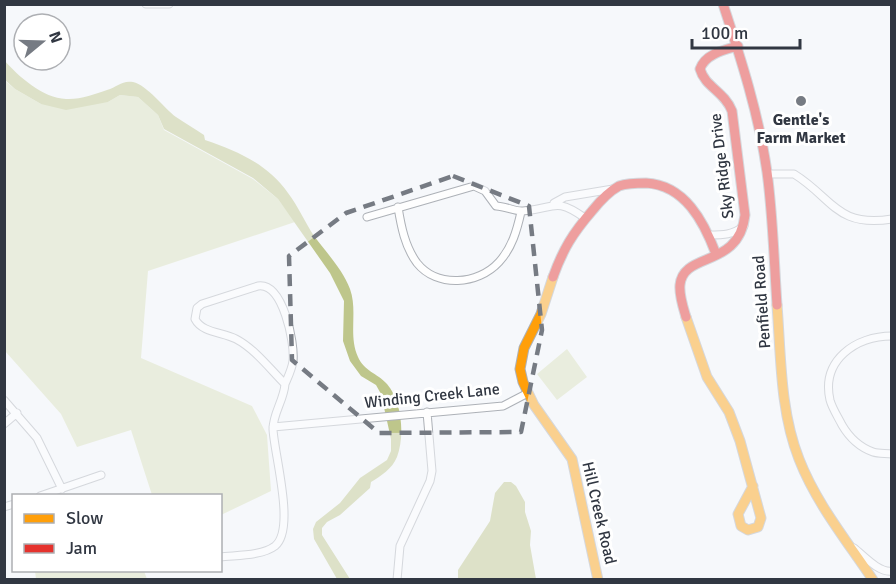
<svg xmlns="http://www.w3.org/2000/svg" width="896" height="584" font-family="Signika,sans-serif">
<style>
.green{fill:#dae1ba}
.water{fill:#bec68b}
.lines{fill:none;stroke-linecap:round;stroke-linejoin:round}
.street-casing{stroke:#adb1b7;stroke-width:9}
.slow-casing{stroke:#adb1b7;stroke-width:11}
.jam-casing{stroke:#adb1b7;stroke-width:11}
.street{stroke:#fefefe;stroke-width:7}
.slow{stroke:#ff9f0a;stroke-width:9}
.jam{stroke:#e5322d;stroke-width:9}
.marked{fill:none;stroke:#767b83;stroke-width:4.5;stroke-dasharray:12 8;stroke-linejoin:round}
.poi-dot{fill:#767b83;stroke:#fff;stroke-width:2}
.labels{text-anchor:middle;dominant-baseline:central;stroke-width:6;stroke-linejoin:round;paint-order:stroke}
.poi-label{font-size:16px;font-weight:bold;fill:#313742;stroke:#fff}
.street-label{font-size:16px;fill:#313742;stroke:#fff}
</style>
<rect width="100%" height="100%" fill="#f6f8fb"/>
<path class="green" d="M4,80L15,89L41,104L108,102L120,95L138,97L158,115L164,130L253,179L278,199L295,222L148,271L141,358L252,406L267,435L271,491L221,515L220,496L152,495L131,430L77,447L61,414L5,351Z
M567,349L587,377L557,400L537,374Z
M35,571H144L147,579H36Z"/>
<path class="water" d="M4,60C19,77 43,98 66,99C79,100 95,94 107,90C117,87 122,80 133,82C147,85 164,108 176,117C185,123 195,129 204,135L205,140C237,151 268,164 288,193C298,206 305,222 314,236C326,252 343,270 350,289C358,311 348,335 358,357C364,371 377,373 387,384C402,401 405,436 397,457C392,469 381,476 371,482L370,488L340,515L327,522L322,528V535L350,579H337L314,539L313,529L316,522L340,503L360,478L387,460L391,451V439L381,394L376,385L361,376L350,361L343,341L344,301L330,273L278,199L253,178L164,129L158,115L138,97L120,95L108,102L66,110L41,104L15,89L5,80Z
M504,482H511L516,486L525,502V512L531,531L530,545L536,579H458V570L490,521L495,493Z"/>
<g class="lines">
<defs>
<path id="street" d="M146,4H169
M767,174H794C833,198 836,228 892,219
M554,203L565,197L613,189
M398,207C401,226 405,247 417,263C437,288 478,285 499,262C512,248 517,230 521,212
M367,217L474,186L485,191L496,206C505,206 516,212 523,211C555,209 554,196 585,218
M709,235C723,235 733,235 744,226
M258,286C283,282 295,343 293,361C292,369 288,377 285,384C270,369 255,349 236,339C223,332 202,333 195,319L197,308L202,304Z
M892,336C856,336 821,360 830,400C832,408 838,417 842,425C849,437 859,447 873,452C879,454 886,453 892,454
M4,400L37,438L62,489
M4,424L17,413
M273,427L503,406L526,394
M40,496L101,475
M4,507L14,504
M854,548C864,556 879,573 892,571
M220,557C236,555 262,556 275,546C296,529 274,454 273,429C273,413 284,400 285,384
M397,580L400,546L430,481L432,471L427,412"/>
<path id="slow" d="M553,277L541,314L524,348L520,369L523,382L534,405L572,459L598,580
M777,305C781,356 780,411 799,459C816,503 847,541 873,580
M686,317L707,377L729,412L740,441L761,518L758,527L748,530L741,526L738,514L753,486"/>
<path id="jam" d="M723,4C741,59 759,115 767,172C773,216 774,261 777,305
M553,277C563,249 573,233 592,211C600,201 608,192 619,186C628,183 638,183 646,183C685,185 704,222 716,254
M686,317C683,307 679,295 680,285C683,251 739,269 745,215L732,111C724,91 705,87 700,69C705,54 724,50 738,46"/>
</defs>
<use href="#street" class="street-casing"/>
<use href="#slow" class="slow-casing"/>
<use href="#jam" class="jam-casing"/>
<use href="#street" class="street"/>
<use href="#slow" class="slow"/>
<use href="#jam" class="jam"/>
</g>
<path d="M0 0H896V584H0ZM453,176L529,206L542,330L521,432L379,433L292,360L289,256L346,213Z" fill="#f6f8fb" fill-opacity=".55" fill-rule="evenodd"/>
<path class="marked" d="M453,176L529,206L542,330L521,432L379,433L292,360L289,256L346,213Z"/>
<circle class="poi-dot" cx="801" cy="101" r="6"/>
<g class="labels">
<g class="poi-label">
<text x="801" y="120">Gentle's<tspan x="801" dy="18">Farm Market</tspan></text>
</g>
<g class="street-label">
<text transform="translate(722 166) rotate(-97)">Sky Ridge Drive</text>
<text transform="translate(762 302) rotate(-94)">Penfield Road</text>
<text transform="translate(432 396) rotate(-6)">Winding Creek Lane</text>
<text transform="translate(599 513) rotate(77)">Hill Creek Road</text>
</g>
</g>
<rect width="896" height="584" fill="none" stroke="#313742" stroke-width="12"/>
<rect x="12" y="494" width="210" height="78" fill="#ffffff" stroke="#adafb3" stroke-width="1.5"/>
<rect x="24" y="514" width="30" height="9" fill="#ff9f0a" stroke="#adafb3" stroke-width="1.5"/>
<text x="66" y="524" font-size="18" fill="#313742">Slow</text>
<rect x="24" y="544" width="30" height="9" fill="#e5322d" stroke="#adafb3" stroke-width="1.5"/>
<text x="66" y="554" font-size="18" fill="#313742">Jam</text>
<g transform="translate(42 42) rotate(71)"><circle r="28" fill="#ffffff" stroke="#adafb3" stroke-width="1.5"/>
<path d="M0-4.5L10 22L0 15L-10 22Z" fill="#767b83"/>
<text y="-9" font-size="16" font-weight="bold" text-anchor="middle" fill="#313742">N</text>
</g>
<path d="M692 39v9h108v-9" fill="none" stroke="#313742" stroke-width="3"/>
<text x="701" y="39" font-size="18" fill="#313742" stroke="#ffffff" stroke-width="4.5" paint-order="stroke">100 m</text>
</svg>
